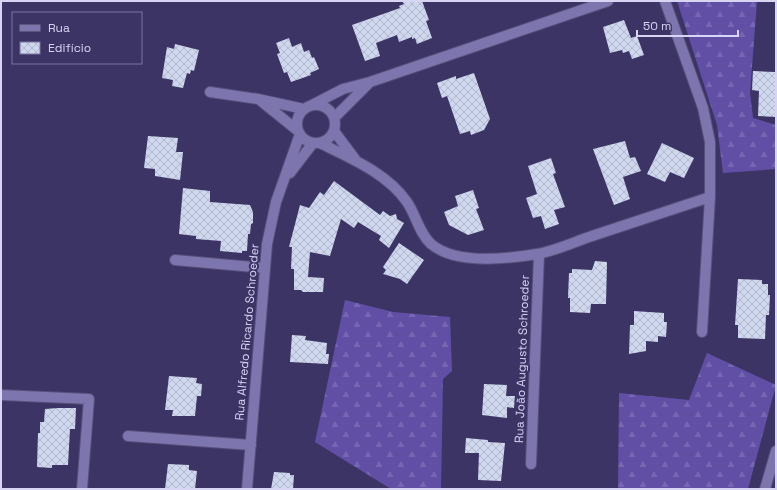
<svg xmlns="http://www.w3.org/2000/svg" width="777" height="490" font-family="'Space Grotesk',sans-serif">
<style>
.forest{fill:url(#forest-firs)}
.building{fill:url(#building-cross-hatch)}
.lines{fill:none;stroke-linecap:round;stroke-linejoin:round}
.minor-casing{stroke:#574e7a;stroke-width:12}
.minor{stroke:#7d75ad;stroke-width:10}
.labels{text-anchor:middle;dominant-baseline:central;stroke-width:4;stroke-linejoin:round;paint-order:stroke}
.street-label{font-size:12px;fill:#d8d5f4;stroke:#3d3466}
</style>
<defs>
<pattern id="forest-firs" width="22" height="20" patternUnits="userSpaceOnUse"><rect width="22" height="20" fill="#614fa6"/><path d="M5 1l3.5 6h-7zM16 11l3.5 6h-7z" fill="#7767b3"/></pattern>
<pattern id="building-cross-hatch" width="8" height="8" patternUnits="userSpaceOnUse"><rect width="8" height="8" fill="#ced7ee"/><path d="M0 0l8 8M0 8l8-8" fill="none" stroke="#b2b9cd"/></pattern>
</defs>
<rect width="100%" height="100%" fill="#3d3466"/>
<path class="forest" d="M677,1H757L750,93L753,118L776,125V169L723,173L717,125Z
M345,300L393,312L450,317L452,371L443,379L441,489H391L315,442Z
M707,353L776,385L748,489H618L619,393L689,400Z"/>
<path class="building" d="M402,1H422L429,20L426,21L432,38L417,44L415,38L412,39V37L399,42L397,35L376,43L380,56L365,61L352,25L400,8L399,6L404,4Z
M624,20L631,38L637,36L644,55L632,59L629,51L623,53L622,50L610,53L603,27Z
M289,38L292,47L301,43L304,52L309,50L312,58L314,57L319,69L310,73L311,75L291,82L287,72L284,73L277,54L280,53L276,43Z
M175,44L199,50L194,71L191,70L190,74L187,73L183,88L172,86L173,80L162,78L167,47L174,49Z
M753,71L775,72L776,117L758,116L759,91L752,90Z
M474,73L490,119L484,130L471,135L470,131L460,134L447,96L442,98L437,83L456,76V79Z
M148,136L178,138L176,152H183L180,180L155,176V169L144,168Z
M625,141L630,158L635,157L641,171L623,177L630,199L614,205L593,149Z
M662,143L694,158L684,178L670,172L665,182L647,174Z
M551,158L556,173L553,174L565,207L554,210L559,224L545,229L541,216L533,218L526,198L537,194L528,166Z
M334,181L380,215L383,211L390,216L396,214L397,219L404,223L389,248L379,240L381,236L358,222L354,228L341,219L330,256L310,252L308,277L324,278L323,292H303L301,290H294V269H291L292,247H289L300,205L309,208L320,192L324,195Z
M183,188L210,191V202L250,205L253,212V223L251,224L250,234H248L247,251H242V253L220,251L221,241L196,239V236L179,234Z
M473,190L479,208L476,209L484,230L468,235L449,225L444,212L458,206L455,196Z
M399,243L424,260L407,284L400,279L383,274L386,270L383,267Z
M595,261L607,262L606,304H591L590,313L570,312V298H568L569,273H572V269L592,270Z
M738,279L762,280V284H768V295H770L769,315H766L765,339L738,338V325H735Z
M634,311L664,313V322H667L666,337L658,336V342L646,341V351L629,354L630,325H634Z
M292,335L306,336L305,340L327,343L326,354H329L328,364L290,362Z
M169,376L197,378L196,383L202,384L201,396H197L195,416H172L173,410H165Z
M484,384L507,385L506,396H515L514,408L507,407V418L482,415Z
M58,408H76L75,429H70L68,465H52V468L37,467L38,433H40V422H44L45,409Z
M466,438L488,440V442L505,443L501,481L478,480L479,453H465Z
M168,464L189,465V470L197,471L195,489H165Z
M274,472L290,473V475H294L293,489H271Z"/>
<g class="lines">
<defs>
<path id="minor" d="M665,1L703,108L710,142V197L702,332
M210,92L258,99L304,109
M261,101L297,130
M297 124a19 19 0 1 1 38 0a19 19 0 1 1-38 0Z
M310,106L343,89L370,82L608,1
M334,118L369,83
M334,131L355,159
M320,143C350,158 387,173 407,202C416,215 419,233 431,244C456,265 507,259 537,254C555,251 574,242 592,236C631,223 670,210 710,197
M290,173L313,143
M175,260L264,268
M1,395L89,399L82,489
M128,436L251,445
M531,464L539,254
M247,489L267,244L276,202L300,134
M765,489L776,451"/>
</defs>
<use href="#minor" class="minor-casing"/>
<use href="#minor" class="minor"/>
</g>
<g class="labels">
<g class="street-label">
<text transform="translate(247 332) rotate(-85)">Rua Alfredo Ricardo Schroeder</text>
<text transform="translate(522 359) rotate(-88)">Rua João Augusto Schroeder</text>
</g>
</g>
<rect width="777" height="490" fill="none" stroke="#d8d5f4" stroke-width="4"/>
<rect x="12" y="12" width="130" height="52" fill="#3d3466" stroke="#7b749f"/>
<rect x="20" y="25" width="20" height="6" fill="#7d75ad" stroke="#7b749f"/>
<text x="48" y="32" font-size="12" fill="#d8d5f4">Rua</text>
<rect x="20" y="42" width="20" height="12" fill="url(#building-cross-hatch)" stroke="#7b749f"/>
<text x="48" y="52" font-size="12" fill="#d8d5f4">Edifício</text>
<path d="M637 30v6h101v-6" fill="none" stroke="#d8d5f4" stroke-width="2"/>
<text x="643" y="30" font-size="12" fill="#d8d5f4" stroke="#3d3466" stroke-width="3" paint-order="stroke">50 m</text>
</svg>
